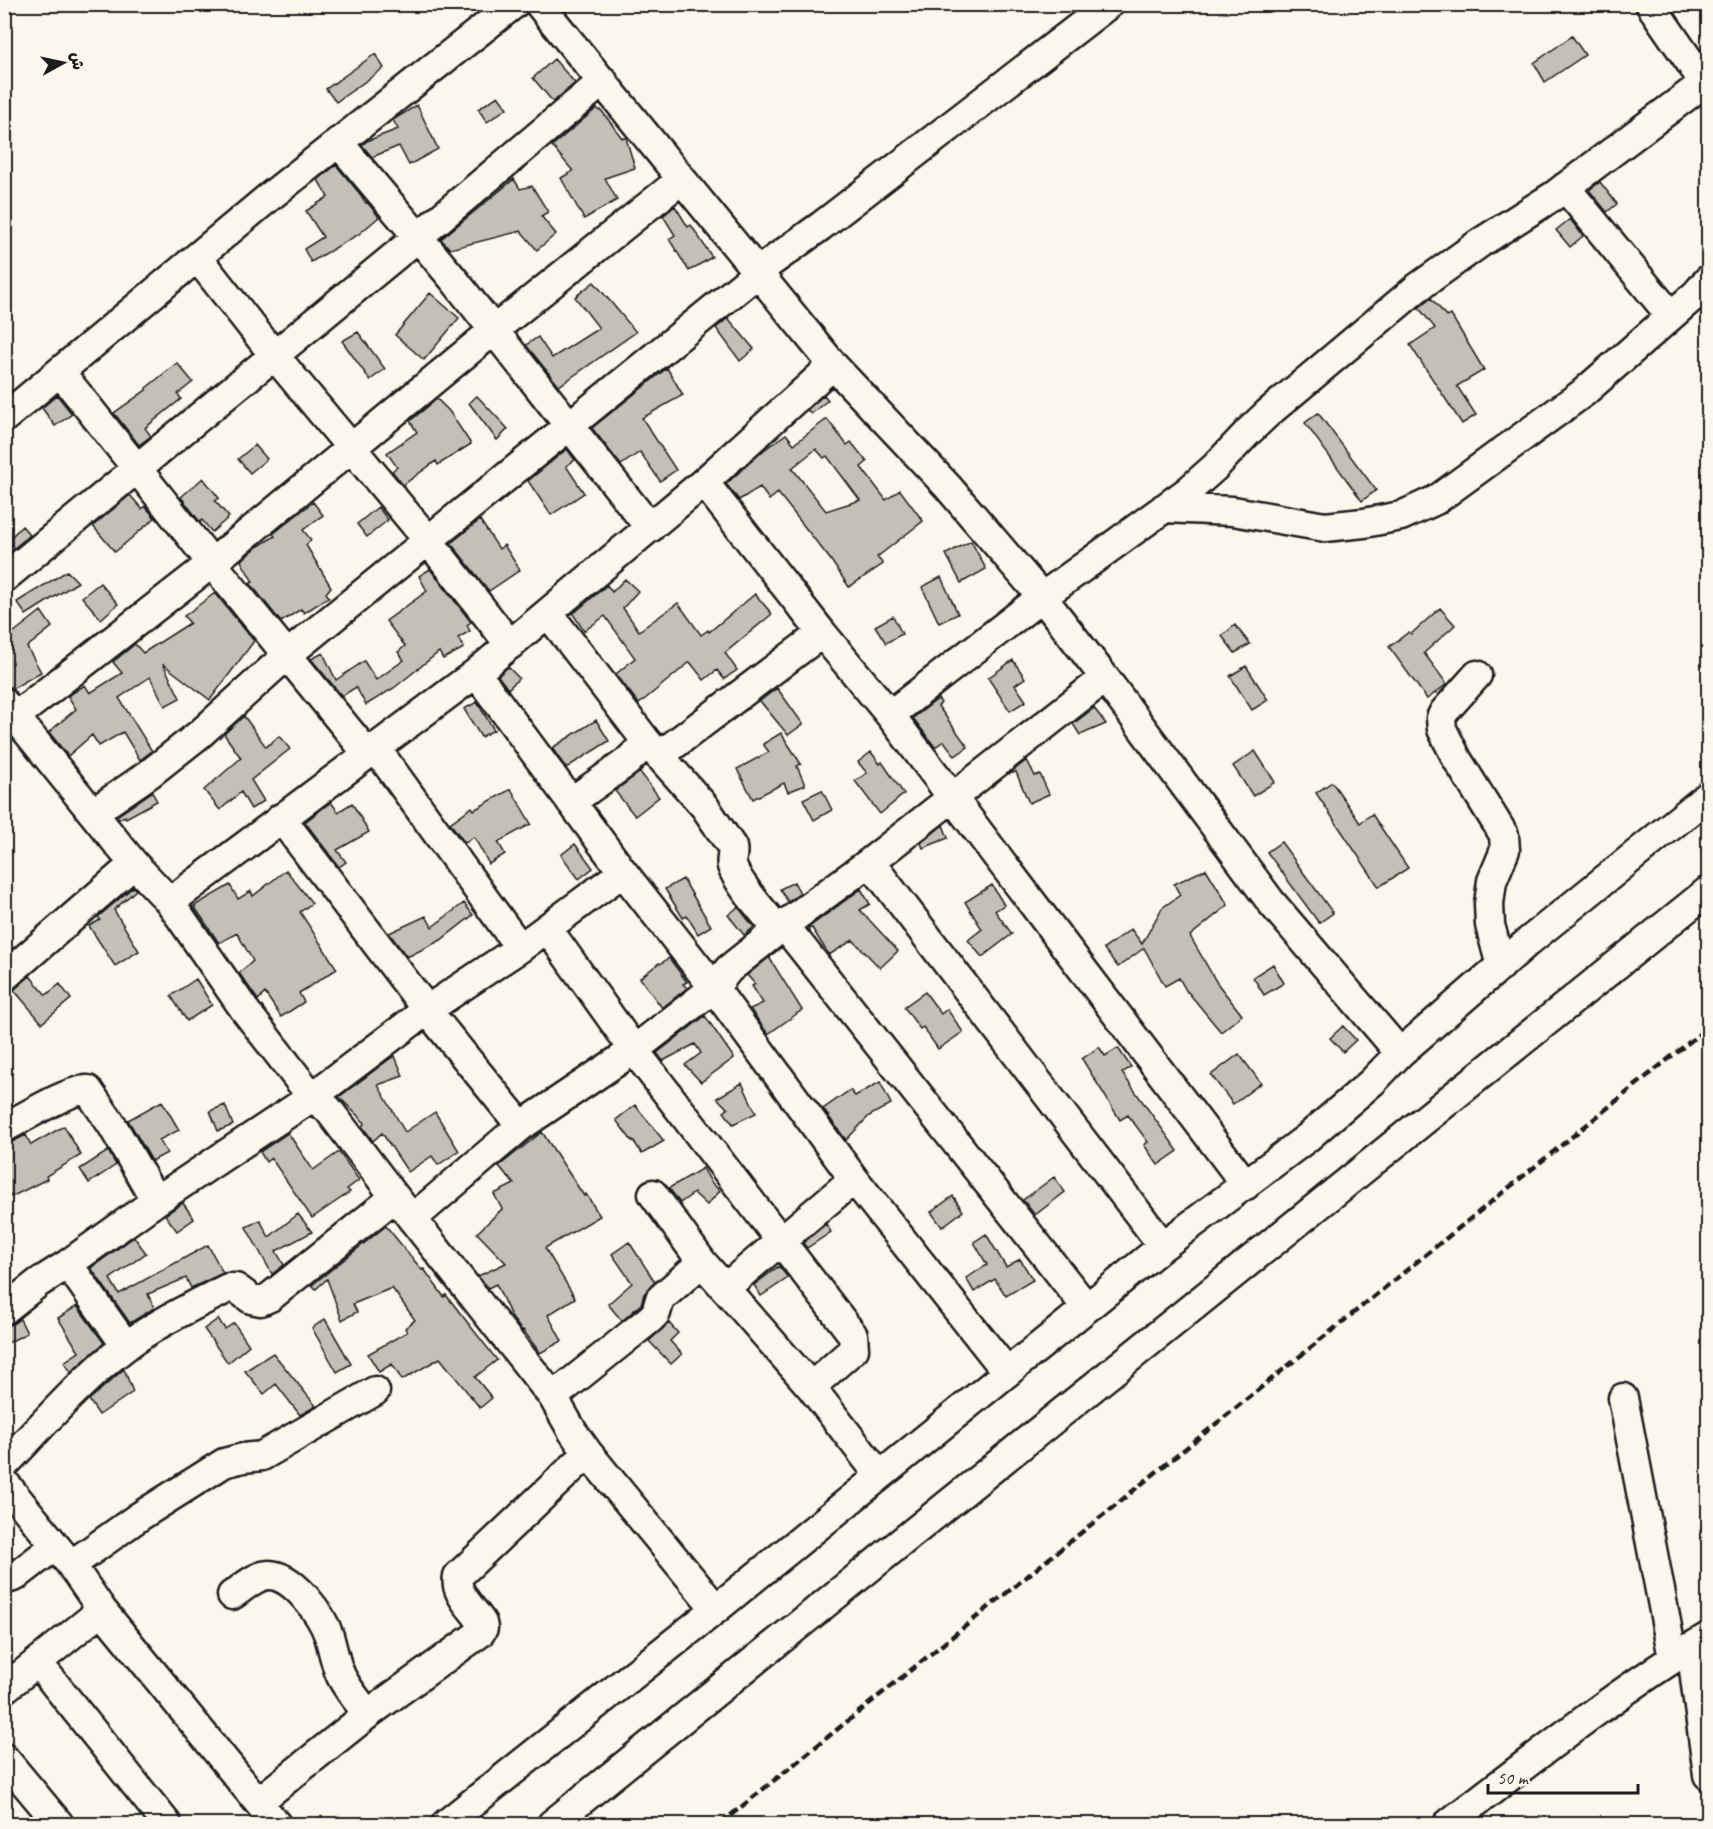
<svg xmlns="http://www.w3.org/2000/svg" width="1713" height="1829" font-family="Caveat,'Playpen Sans Arabic',sans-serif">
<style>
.building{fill:#c3c0b8;stroke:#1c1c1c;stroke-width:1.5;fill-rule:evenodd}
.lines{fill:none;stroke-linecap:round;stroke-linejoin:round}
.minor-casing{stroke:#1c1c1c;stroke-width:33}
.minor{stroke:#fbf7ec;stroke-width:28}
.rail{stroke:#1c1c1c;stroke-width:4.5;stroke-dasharray:9 4.5;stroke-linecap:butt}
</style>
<rect width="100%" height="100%" fill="#fbf7ec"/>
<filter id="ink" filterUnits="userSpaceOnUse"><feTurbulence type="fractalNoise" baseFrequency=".0167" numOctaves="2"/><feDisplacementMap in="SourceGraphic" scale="12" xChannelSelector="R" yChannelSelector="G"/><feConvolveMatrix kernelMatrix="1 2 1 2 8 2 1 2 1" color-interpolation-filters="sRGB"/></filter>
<g filter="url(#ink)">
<path class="building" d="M1572,36L1585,55L1545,82L1534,63Z
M375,54L384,68L336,102L326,89Z
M554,59L575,83L553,102L533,78Z
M498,96L507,108L487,122L478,109Z
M417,105L438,149L409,165L399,146L372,157L362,145L367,141L398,129L393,120Z
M597,108L600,111L601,110L622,138H626L635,168L605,178L617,200L584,219L561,178L573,171L552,146Z
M336,165L360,194L366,203L367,202L379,217L359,234L311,262L304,249L323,237L306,211L328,197L318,180Z
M514,179L520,189L532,186L548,212L541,216L556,234L537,250L521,231L450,249L441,239Z
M1600,182L1617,204L1607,212L1589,190Z
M675,206L688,227L691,225L712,257L689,271L669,239L675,235L663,216Z
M1570,219L1583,236L1570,247L1556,230Z
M594,282L636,332L559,386L526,345L538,337L552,358L599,328L575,297Z
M430,293L459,318L424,360L395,335Z
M1431,298L1447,317L1451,315L1484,370L1457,386L1476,415L1462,424L1410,345L1435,328L1419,308Z
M728,318L754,349L740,361L716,328Z
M358,332L385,369L370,380L342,341Z
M177,363L193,382L178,394L181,399L145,428L151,436L139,445L114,413L146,390V388Z
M667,368L683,395L642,418L676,470L660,481L640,452L621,465L592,428Z
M57,395L72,414L55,426L42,408Z
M824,395L828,400L811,414L807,410Z
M477,396L508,429L497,440L469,403Z
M437,399L449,411L471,444L438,465L436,461L403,485L392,471L397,467L387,453L417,432L410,421Z
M1318,413L1376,490L1362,501L1305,423Z
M827,419L847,445L851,442L867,462L861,467L886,500L900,490L923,521L877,557L883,564L849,587L830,559L778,493L769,500L760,487L739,500L726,484L764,450L786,434L794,444ZM816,449L824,458L827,456L860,500L826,511L792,468Z
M255,445L267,459L250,473L238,459Z
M567,449L575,460L566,466L584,493L551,515L528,481Z
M203,478L219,498L215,501L229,517L212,532L202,520L200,522L181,497Z
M130,495L142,509L145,506L155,518L115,552L93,526Z
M313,502L323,515L303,530L311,540L306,545L331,587L326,593L329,597L304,613L301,609L281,622L250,583L253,582L241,561L257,547L275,536L273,534Z
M378,507L388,520L367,537L357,524Z
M480,520L499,549L504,545L520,570L489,591L451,543Z
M22,526L30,535L14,548L7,541Z
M971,541L986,569L961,583L946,554Z
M430,569L471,622L467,625L470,631L458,638L464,648L443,659L439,652L394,688L366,705L356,687L342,696L311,659L323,653L336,680L364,661L376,680L404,660L398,652L405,646L386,621L427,591L419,576Z
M67,571L78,582L26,615L17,602Z
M941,577L958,614L939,623L922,587Z
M625,579L638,591L623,608L639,631L678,603L701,635L708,630L709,632L755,594L772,614L725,653L737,670L724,679L717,670L704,680L690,662L639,704L616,674L635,658L605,616L584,631L573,614L607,585L612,592Z
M100,583L118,604L101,619L82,597Z
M215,593L254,641L210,700L163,664L180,698L165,706L150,677L119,698L152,751L140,760L123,732L99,746L92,735L68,756L49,732L76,709L68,696L85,685L90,693L122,673L113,662L135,644L143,653L190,623L184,616Z
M1440,608L1455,625L1424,653L1447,684L1427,699L1389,647L1409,632L1411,634Z
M41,611L52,627L27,647L41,672L12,689L4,681V640Z
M893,616L902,634L886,643L875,626Z
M1235,625L1250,644L1235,653L1222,636Z
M1013,660L1025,678L1015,685L1026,701L1010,711L988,678Z
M1246,666L1268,700L1252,710L1230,676Z
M508,667L519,678L508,689L498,676Z
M777,688L803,724L788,735L760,701Z
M938,699L941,703L938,706L968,747L955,756L944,741L935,747L913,718Z
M477,702L494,730L481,737L464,709Z
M1094,708L1106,724L1080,735L1073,724Z
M244,716L266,747L279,736L290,749L251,780L264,801L251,809L241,792L220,810L204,790L241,758L224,734Z
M596,720L609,741L566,768L552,748Z
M781,733L801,764L797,766L805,785L788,792L784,783L753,799L737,769L769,752L763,744Z
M1255,751L1275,782L1253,796L1233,766Z
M871,752L880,764L882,762L904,794L880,814L855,781L867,773L858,762Z
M1027,760L1035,776L1040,774L1049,794L1029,803L1016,772L1009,774Z
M640,772L659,797L635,816L615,791Z
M1332,782L1360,823L1372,814L1408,868L1379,887L1316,793Z
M511,789L531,824L498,842L505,854L489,864L474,837L465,843L450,823L472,807L474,810Z
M822,790L832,810L814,820L803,799Z
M152,792L157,801L126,818L125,816L119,819L117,816Z
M331,802L338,812L352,803L369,832L337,850L346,862L339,867L305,822Z
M943,825L948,838L923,848L921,843Z
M1281,842L1333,913L1319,923L1267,852Z
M575,844L593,868L579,879L561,855Z
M1206,869L1228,905L1190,936L1217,983L1242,1015L1221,1032L1188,992H1187L1179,978L1165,986L1144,948L1118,967L1104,949L1131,929L1142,944L1162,908L1180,895L1174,884Z
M286,870L312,903L300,912L337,969L299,993L304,1002L281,1017L265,993L258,1000L239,973L253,961L237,933L219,943L194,906L230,885L238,899L251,891L253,896Z
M683,879L711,926L698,934L687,916L683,918L665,889Z
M794,882L800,893L788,902L780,889Z
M992,885L1004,905L995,911L1012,934L982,957L968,940L982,929L965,902Z
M133,887L136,890L114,910L139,951L115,966L89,926L100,920L98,917Z
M861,889L870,904L860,910L898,951L880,968L853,940L829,955L812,928L809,929L808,928Z
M464,903L473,915L441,940L407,957L389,933L426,916L432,927Z
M738,907L754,927L744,935L728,915Z
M771,956L770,959L802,1010L768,1034L750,1009L763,1003L752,986L755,984L747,975Z
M669,958L687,982L683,984L687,988L662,1008L640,978L659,963L660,964Z
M1273,964L1284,983L1264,995L1253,977Z
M30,976L46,995L60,984L71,999L42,1023L14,990Z
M196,979L212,1005L187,1021L171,996Z
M925,992L941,1014L947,1009L963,1032L938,1049L923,1027L920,1029L904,1007Z
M705,1016L734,1058L701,1082L685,1065L701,1053L695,1044L663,1061L657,1053Z
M1343,1026L1356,1040L1343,1052L1330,1038Z
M1099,1047L1105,1056L1118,1048L1131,1067L1122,1073L1178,1151L1158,1165L1144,1145L1148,1142L1128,1115L1120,1120L1082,1059Z
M1239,1054L1261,1083L1233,1104L1211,1075Z
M395,1056L403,1076L378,1085L405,1132L435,1112L459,1151L438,1165L432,1156L408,1172L382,1133L373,1141L362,1126L365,1123L339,1097L391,1058Z
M880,1082L891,1104L869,1116L846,1140L823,1109L850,1090L855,1096Z
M742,1083L756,1113L733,1124L724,1112L728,1109L717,1098Z
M162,1101L179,1130L159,1140L167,1153L152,1161L128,1120Z
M225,1105L233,1125L218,1131L210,1111Z
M635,1105L664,1141L642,1154L633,1140L632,1141L616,1120Z
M64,1126L81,1155L46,1176L47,1179L11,1197L4,1183V1144L12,1142L26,1135L31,1145Z
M542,1132L584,1196L586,1194L600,1216L545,1248L575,1298L548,1315L562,1341L540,1353L523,1330L522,1331L512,1318L496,1284L488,1288L478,1276L506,1263L477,1233L502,1209L494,1194L514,1184L499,1166Z
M288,1133L313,1170L339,1152L359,1180L347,1189L350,1192L312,1218L271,1158L266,1162L260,1152Z
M108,1151L116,1165L89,1183L80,1169Z
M703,1168L711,1182L720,1191L707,1205L694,1193L680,1203L669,1188Z
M1054,1177L1065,1192L1035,1215L1023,1200Z
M953,1196L963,1211L942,1227L931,1212Z
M183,1203L194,1219L177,1231L165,1215Z
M298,1214L312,1232L276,1251L284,1265L272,1274L246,1227L260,1220L269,1237Z
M826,1224L831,1232L807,1248L803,1243Z
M386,1226L422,1270L424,1269L444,1297L446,1295L497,1360L475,1377L492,1398L480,1408L440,1358L402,1380L392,1364L379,1372L368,1354L407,1332L405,1328L415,1320L392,1288L353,1304L357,1312L342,1320L327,1279L316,1289L312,1285Z
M986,1234L1006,1267L1020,1259L1033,1280L1006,1296L995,1279L974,1292L966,1278L987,1265L974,1242Z
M134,1237L146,1253L110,1279L119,1294L208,1245L223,1273L191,1288L186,1278L148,1294L154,1308L130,1323L91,1268Z
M629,1242L655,1282L644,1294L641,1304L622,1321L608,1304L632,1283L612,1254Z
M779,1266L788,1278L761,1296L754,1285Z
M77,1306L104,1343L71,1372L64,1362L79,1352L58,1318Z
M20,1319L27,1333L4,1345V1326L14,1323Z
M218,1319L225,1329L234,1323L249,1345L228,1363L204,1329Z
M325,1319L351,1364L337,1372L312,1328Z
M669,1323L678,1333L670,1341L682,1354L671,1364L649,1341Z
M273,1353L316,1406L300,1415L276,1384L264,1394L245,1371Z
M124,1369L133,1392L99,1415L89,1400Z"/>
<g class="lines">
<defs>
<path id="minor" d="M539,4L833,365L948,487L1042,597L1105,678L1271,902L1400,1053
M1650,4L1708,88
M338,142L455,281L650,528
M1565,187L1671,316
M197,257L274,355L428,540L510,645
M60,372L212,563L367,753
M4,418L268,198L514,4
M704,482L822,633L890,715L1246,1185
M1164,508L1233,511L1325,527L1364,523L1401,516L1436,500L1583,393L1696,294L1708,280
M4,578L418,237L603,81
M548,613L647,742L705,807L732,847C734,854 730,860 732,866C739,886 765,913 778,930
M476,673L623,872L714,988L854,1179L1007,1372
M1477,675L1444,712L1441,718L1442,729L1457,759L1504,835L1505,850L1492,881L1489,904L1490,925L1501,966
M4,703L134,864L170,902L244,1009L312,1097L328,1109L395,1197L553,1397L573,1432L588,1453L716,1609
M890,715L1042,597L1188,491L1215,467L1249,431L1268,413L1417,288L1480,243L1555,195L1708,80
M16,716L212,563L494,330L682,179
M375,747L520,948
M659,756L822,633
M571,802L627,762L647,742
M94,812L149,774L201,733L287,655L771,262L821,226L1109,4
M281,818L427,1010L521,1126
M870,862L1163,1246
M170,902L476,673L704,482L833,365
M784,925L1087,1308
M547,928L634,1050L853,1335L854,1349L811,1387
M4,977L134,864
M4,1128C21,1119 72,1088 88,1090L112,1125L156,1201
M653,1194L702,1262L811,1387L880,1476
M412,1219L521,1126L634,1050L714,988L729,969L784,925L870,862L1105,678
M68,1264L126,1346
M725,1288L854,1179
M4,1310L38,1283L68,1264L156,1201L312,1097L427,1010L520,948L623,872
M553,1397L650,1319L656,1313L660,1299L702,1262
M1623,1398L1673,1658
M4,1465C43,1425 80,1381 125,1347C156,1323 193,1306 228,1288H236L251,1299L261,1301L270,1297L395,1197
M4,1482L71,1565L102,1610L276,1824
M71,1565L140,1516L224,1463L243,1458L262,1456L375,1391
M4,1580L16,1576L55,1546
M232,1595C243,1588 256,1575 269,1575C293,1575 322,1615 329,1636C333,1649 335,1663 341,1676C348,1690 358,1702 368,1714
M1691,1647L1708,1775
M38,1663L167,1824
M4,1689L102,1610
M4,1758L59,1824
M258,1802L368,1714L480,1633L483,1628L482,1623C474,1609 454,1594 458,1576L588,1453
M446,1824L716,1609L1163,1246L1307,1138L1372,1082L1400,1053L1529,941L1708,796
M552,1824L1708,891
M1448,1824C1533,1759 1616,1692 1708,1637"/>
</defs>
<use href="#minor" class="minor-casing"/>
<use href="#minor" class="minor"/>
<path class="rail" d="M720,1824L1708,1027"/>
</g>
</g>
<rect width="1713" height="1829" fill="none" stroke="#fbf7ec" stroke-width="24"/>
<rect x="12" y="12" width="1689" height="1805" fill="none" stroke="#1c1c1c" stroke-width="2" filter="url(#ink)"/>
<g transform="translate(63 63) rotate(82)" stroke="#fbf7ec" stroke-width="4.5" paint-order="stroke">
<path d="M0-4.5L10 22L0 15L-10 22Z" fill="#1c1c1c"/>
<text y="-9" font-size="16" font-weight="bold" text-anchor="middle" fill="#1c1c1c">ش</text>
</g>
<path d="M1488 1784v9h150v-9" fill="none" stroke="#1c1c1c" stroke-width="3"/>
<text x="1497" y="1784" font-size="18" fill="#1c1c1c" stroke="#fbf7ec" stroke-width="4.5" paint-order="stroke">50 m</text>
</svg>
